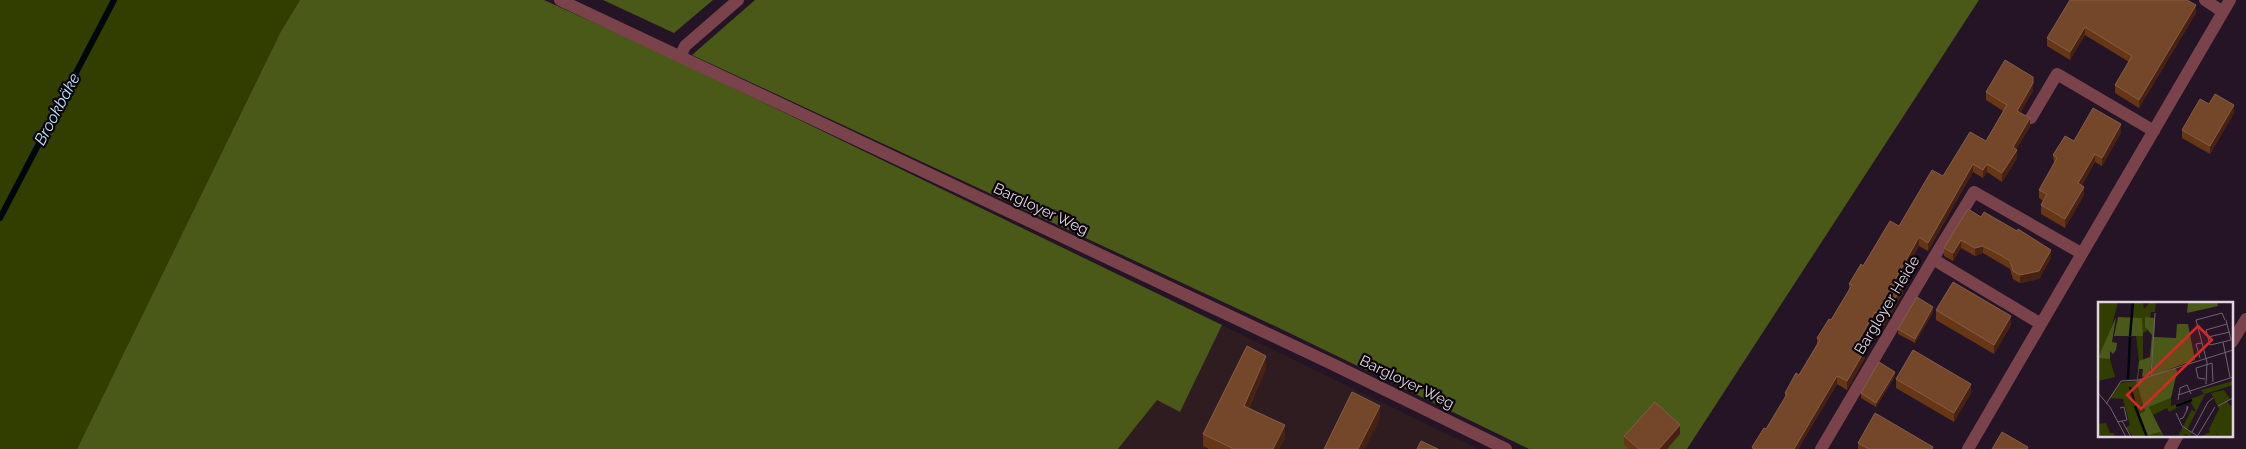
<svg xmlns="http://www.w3.org/2000/svg" width="2246" height="449" font-family="Raleway,sans-serif">
<style>
.industrial{fill:#2f1c21}
.green{fill:#323d00}
.forest{fill:#4a5818}
.lines{fill:none;stroke-linecap:round;stroke-linejoin:round}
.stream{stroke:#00070c;stroke-width:6}
.minor{stroke:#7a434c;stroke-width:12}
.wall{fill:#673615}
.shaded-wall{fill:#472112}
.building{fill:#74472b;stroke:#855d47}
.labels{text-anchor:middle;dominant-baseline:central;stroke-width:4.5;stroke-linejoin:round;paint-order:stroke}
.street-label{font-size:15px;fill:#e0d5e0;stroke:#0a040a}
.water-label{font-size:16px;font-style:italic;fill:#b9e8fd;stroke:#0a040a}
.inset-river{fill:none;stroke:#00070c;stroke-width:2.5}
.inset-road{fill:none;stroke:#706170;stroke-width:1}
.view{fill:#d62828;fill-opacity:0.15;stroke:#d62828;stroke-width:2.5}
.inset-edge{fill:none;stroke:#e0d5e0;stroke-width:2.5}
</style>
<rect width="100%" height="100%" fill="#251425"/>
<path class="industrial" d="M1222,325L1478,449H1118L1157,399L1180,412Z"/>
<path class="green" d="M0,0H300L281,31L77,449H0Z"/>
<path class="forest" d="M300,0H544L672,58L1222,325L1180,412L1157,400L1118,449H77L281,31Z
M603,0H713L674,33Z
M755,0H1979L1687,449H1529L1277,327L692,55Z"/>
<g class="lines">
<path class="stream" d="M0,218L114,0"/>
<path class="minor" d="M560,0L1328,362L1506,449
M2205,0L2223,12
M680,57L685,46L738,0
M2031,118L2057,74L2154,131
M1933,259L1974,192L2081,253
M2232,342L2246,319
M1821,449L1933,259L2041,324
M1968,449L2230,0
M2170,449L2178,435"/>
</g>
<path class="wall" d="M2070,0L2196,13L2139,108L2115,93V85L2129,62L2085,35L2070,60L2047,46V38Z
M2033,91L2020,113L2030,127L2016,149L2017,158L2002,182L1987,172L1983,178L1973,172L1928,251L1919,246L1898,282L1903,293L1884,326L1875,320L1859,347L1865,358L1847,390L1837,384L1798,449H1752V447L1766,429L1785,398V393L1799,375L1817,344V338L1831,320L1849,290V284L1863,266L1943,176L1986,141L2003,111L1986,100V92Z
M2209,104L2234,113L2210,154L2182,138V130Z
M2121,133L2102,166L2095,162L2082,185L2084,195L2065,228L2041,214V205L2043,201L2039,198V190L2054,164L2053,155L2074,141Z
M1968,209L2051,258L2039,279L2020,283L2013,279L2010,269L1983,253L1975,256L1961,248L1953,261L1944,256V248Z
M1936,310L2011,325L1994,354L1936,320Z
M1933,312L1915,343L1898,334V329Z
M1266,368L1249,408L1285,438L1279,449H1209L1203,446V434Z
M1895,376L1876,407L1861,398V393Z
M1896,379L1971,393L1954,422L1896,388Z
M1680,434L1667,449H1629L1624,445V436Z
M1858,443L1933,449H1858Z"/>
<path class="shaded-wall" d="M2196,5V13L2139,108V100Z
M2085,27V35L2070,60V52Z
M2033,83V91L2017,119V111Z
M2234,105V113L2210,154V146Z
M2030,118V127L2013,155V147Z
M2121,124V133L2102,166V158Z
M2017,150V158L2002,182V173Z
M2095,154V162L2078,192V183Z
M1973,164V172L1928,251V243Z
M1987,164V172L1983,178V170Z
M2084,187V195L2065,228V219Z
M1919,237V246L1895,288V280Z
M1961,240V248L1953,261V253Z
M1983,246V253L1975,256V248Z
M2051,250V258L2039,279L2020,283V275Z
M1903,285V293L1884,326V317Z
M1933,307V312L1915,343V339Z
M1875,312V320L1856,353V345Z
M2011,316V325L1994,354V345Z
M1865,350V358L1847,390V381Z
M1266,356V368L1244,418V406Z
M1895,372V376L1876,407V403Z
M1837,376V384L1798,449H1794Z
M1971,384V393L1954,422V413Z
M1380,406V419L1365,449H1358Z
M1285,425V438L1279,449H1273Z
M1680,425V434L1667,449H1659Z"/>
<path class="building" d="M2070,0H2187L2196,5L2139,100L2115,85L2132,56L2085,27L2070,52L2047,38Z
M2005,60L2033,77V83L2017,111L2030,118L2013,147L2017,150L2002,173L1987,164L1983,170L1973,164L1928,243L1919,237L1895,280L1903,285L1884,317L1875,312L1856,345L1865,350L1847,381L1837,376L1794,449H1754L1752,447L1764,428L1766,429L1787,394L1785,393L1796,373L1799,375L1820,340L1817,338L1829,319L1831,320L1852,285L1849,284L1861,264L1863,266L1890,221L1899,226L1932,170L1943,176L1970,132L1986,141L2007,105L1986,92Z
M2215,94L2234,105L2210,146L2182,130L2200,99L2209,104Z
M2093,108L2121,124L2102,158L2095,154L2078,183L2084,187L2065,219L2041,205L2047,194L2039,190L2057,158L2053,155L2065,136L2074,141Z
M1968,209L1981,217L1984,212L2017,231L2018,229L2051,250L2039,271L2020,275L2013,271L2010,261L2002,256L1983,246L1975,248L1961,240L1953,253L1944,248Z
M1953,282L2011,316L1994,345L1936,310Z
M1917,297L1933,307L1915,339L1898,329Z
M1247,346L1266,356L1244,406L1285,425L1273,449H1232V448L1203,434Z
M1913,350L1971,384L1954,413L1896,379Z
M1879,362L1895,372L1876,403L1861,393Z
M1352,392L1380,406L1358,449H1324Z
M1655,402L1680,425L1659,449H1639L1624,436Z
M1875,413L1933,447L1932,449H1869L1858,443Z
M2002,432L2028,447L2027,449H1992Z
M1421,441L1438,449H1417Z"/>
<g class="labels">
<g class="street-label">
<text transform="translate(1041 209) rotate(25)">Bargloyer Weg</text>
<text transform="translate(1887 305) rotate(-59)">Bargloyer Heide</text>
<text transform="translate(1407 382) rotate(26)">Bargloyer Weg</text>
</g>
<g class="water-label">
<text transform="translate(57 109) rotate(-62)">Brookbäke</text>
</g>
</g>
<g transform="translate(2098 302)">
<rect width="135" height="135" fill="#251425"/>
<path d="M0,0H20L10,39L0,54ZM35,0H45L46,7L52,0H58L57,10H53L52,16H47L49,29L45,31L33,16ZM38,34H45V59H41ZM8,55L12,57L17,75L0,79V57ZM38,79L47,109L48,134L62,129L65,135H36L27,126L32,123L25,97L11,96L22,81ZM135,79V83L107,92L89,128L94,131L92,134L88,132L82,135L81,132L94,107L95,109H98L92,99L71,110L69,106L55,113L51,105L73,96V104L106,92L103,88ZM126,88L132,97L135,96L129,99L132,104L135,103V135H121L117,128L120,135H102L112,130L111,127L121,107L113,91ZM8,121L12,131H16L17,135H0V122Z" fill="#323d00"/>
<path d="M90,0H119L120,4L89,11ZM18,15L14,40L19,41L18,48L15,52L12,49V57L0,56ZM20,15L44,16L45,34H16ZM47,15L57,16L56,35L78,36L79,22H90L97,58L66,69L78,66L79,70L73,96L51,105L66,135L62,130L48,134L40,113L47,109L38,79L53,73L55,44L52,73L44,75L45,67H41L40,77L39,78L41,59L52,55L54,33L47,25Z" fill="#4a5818"/>
<path class="inset-river" d="M32,34L35,0M30,77L32,35M32,85L37,102M37,104L49,135M78,104L94,98"/>
<path class="inset-road" d="M128,18L133,38L125,40L132,75M110,35L132,30M125,40L112,43L108,28L129,22M102,56L98,42L104,41M53,74L57,11M107,77L100,76L98,66L114,61L115,80M108,82L109,60L98,18L124,11L127,18M0,91L12,105L28,135M80,93L135,75M80,98L82,86L89,83L93,92M8,102L23,79L40,78L135,48M120,104L135,96M78,111L84,124L101,135M82,117L85,116L89,108L90,105L89,104V108M24,119L33,135M19,120L29,118L26,105L22,106M94,130L110,100L115,96M100,133L117,105"/>
<path class="view" d="M100,24L114,38L43,107L29,93Z"/>
<rect width="135" height="135" class="inset-edge"/>
</g>
</svg>
